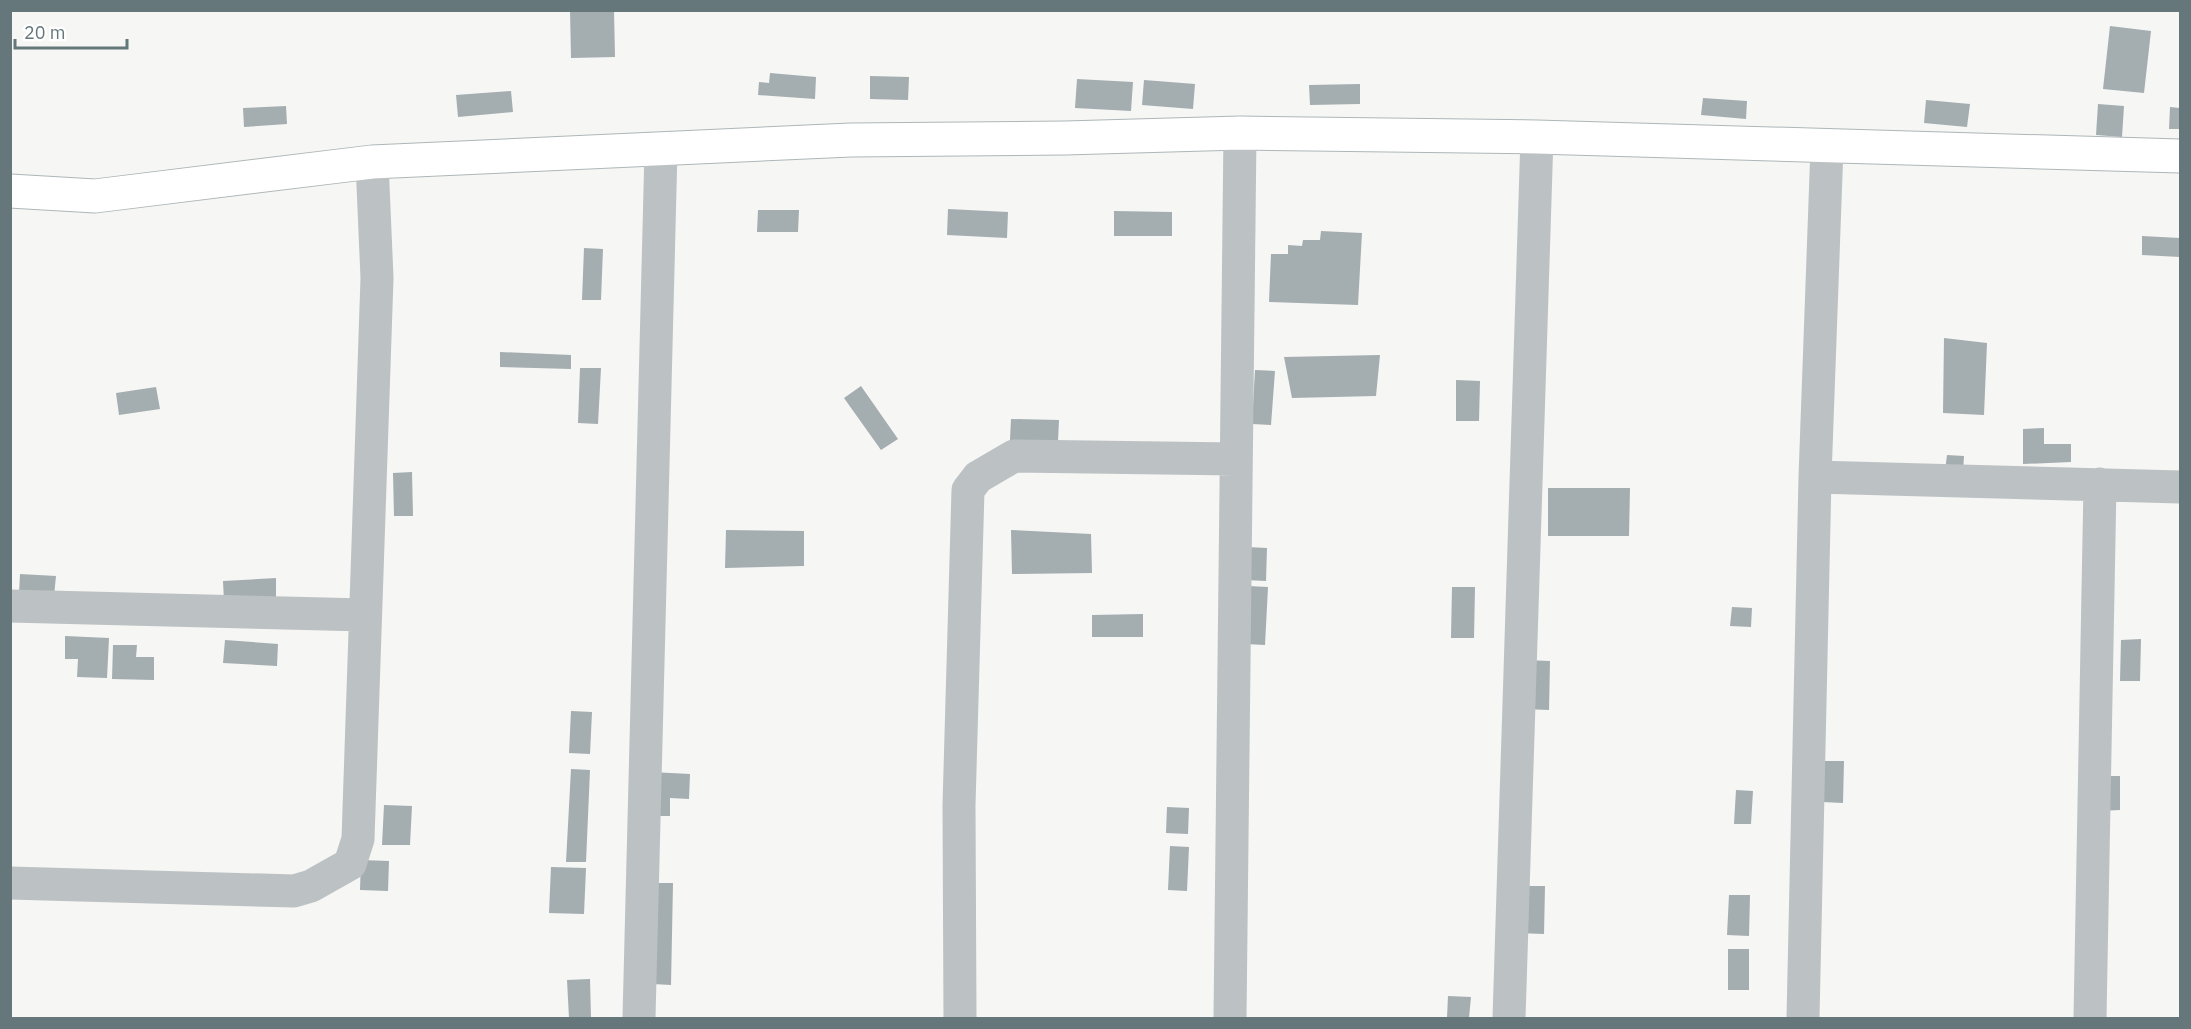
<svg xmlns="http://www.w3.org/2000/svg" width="2191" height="1029" font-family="'IBM Plex Sans',sans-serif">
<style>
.building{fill:#a4adb0}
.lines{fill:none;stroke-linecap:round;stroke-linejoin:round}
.secondary-casing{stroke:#aeb6b8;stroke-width:35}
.street{stroke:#bcc1c3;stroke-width:33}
.secondary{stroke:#fff;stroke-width:33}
</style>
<rect width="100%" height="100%" fill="#f6f6f4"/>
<path class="building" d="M570,10H614L615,57L571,58Z
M2110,26L2151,31L2144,93L2103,89Z
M770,73L816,77L815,99L758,95L759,82L769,83Z
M870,76L909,77L908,100L870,99Z
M1077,79L1133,82L1131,111L1075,108Z
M1144,80L1195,84L1193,109L1142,105Z
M1360,84V104L1310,105L1309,85Z
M511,91L513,112L458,117L456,95Z
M1703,98L1747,101L1746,119L1701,115Z
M1926,100L1970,104L1967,127L1924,123Z
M2098,104L2124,106L2122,137L2096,135Z
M286,106L287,124L244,127L243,108Z
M2170,107L2180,108V129H2169Z
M948,209L1008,212L1007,238L947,235Z
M758,210H799L798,232H757Z
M1114,211L1172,212V236H1114Z
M1321,231L1362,233L1358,305L1269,302L1271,254H1288V245L1302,246L1303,240H1320Z
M2142,236L2180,238V257L2142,255Z
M584,248L603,249L601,300H582Z
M1944,338L1987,343L1984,415L1943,413Z
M500,352L571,355V369L500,367Z
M1380,355L1376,396L1292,398L1284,357Z
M580,368H601L598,424L578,423Z
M1255,370L1275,371L1271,425L1252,424Z
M1456,380L1480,381L1479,421H1456Z
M861,386L898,439L881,450L844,398Z
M156,387L160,409L119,415L116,393Z
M1011,419L1059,420L1058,441L1010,440Z
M2044,428V444H2071V462L2023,464V429Z
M1947,455L1964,456L1963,472L1945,471Z
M412,472L413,516H394L393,473Z
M1548,488H1630L1629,536H1548Z
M726,530L804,531V566L725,568Z
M1011,530L1091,534L1092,573L1012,574Z
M1247,547L1267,548L1266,581L1246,580Z
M20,574L56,576L54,596L19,594Z
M276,578V600L224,602L223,581Z
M1248,586L1268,587L1265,645L1245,644Z
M1452,587H1475L1474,638H1451Z
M1732,607L1752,608L1751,627L1730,626Z
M1143,614V637H1092V615Z
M65,636L109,638L107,678L77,677L78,659H65Z
M2141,639L2140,681H2120L2121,640Z
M225,640L278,644L277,666L223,663Z
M113,645H137L136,657H154V680L112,679Z
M1525,660L1550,661L1549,710L1524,709Z
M571,711L592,712L590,754L569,753Z
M1823,761H1844L1843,803L1822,802Z
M571,769L590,770L586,862H566Z
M651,772L690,774L689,799L670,798V816H650Z
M2101,776H2120V810L2100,811Z
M1736,790L1753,791L1751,824H1734Z
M384,805L412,806L410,845H382Z
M1167,807L1189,808L1188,834L1166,833Z
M1170,846L1189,847L1187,891L1168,890Z
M361,860L389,861L388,891L360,890Z
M551,867L586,868L584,914L549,913Z
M654,883H673L671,985L653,984Z
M1522,886H1545L1544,934L1520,933Z
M1729,895H1750L1749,936L1727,935Z
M1728,949H1749V990H1728Z
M590,979L591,1018H569L567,980Z
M1448,996L1471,997L1469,1018H1447Z"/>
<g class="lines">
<defs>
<path id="secondary" d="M10,191L95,196L372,162L851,140L1065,138L1240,133L1537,137L2180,156"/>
</defs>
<use href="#secondary" class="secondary-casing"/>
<path class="street" d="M1815,477L2180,487
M10,606L365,615
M10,883L294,891L311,886L350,864L358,839L377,278L372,162
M639,1018L661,150
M960,1018L959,805L968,490L978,477L1014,456L1236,459
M1230,1018L1240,133
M1509,1018L1537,137
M1803,1018L1815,477L1827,147
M2090,1018L2100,484"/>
<use href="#secondary" class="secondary"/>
</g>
<rect width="2191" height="1029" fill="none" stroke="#65777b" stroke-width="24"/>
<path d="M15 39v9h112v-9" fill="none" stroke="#65777b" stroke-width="3"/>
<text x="24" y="39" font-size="18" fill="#65777b" stroke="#ffffff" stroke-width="4.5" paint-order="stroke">20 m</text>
</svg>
